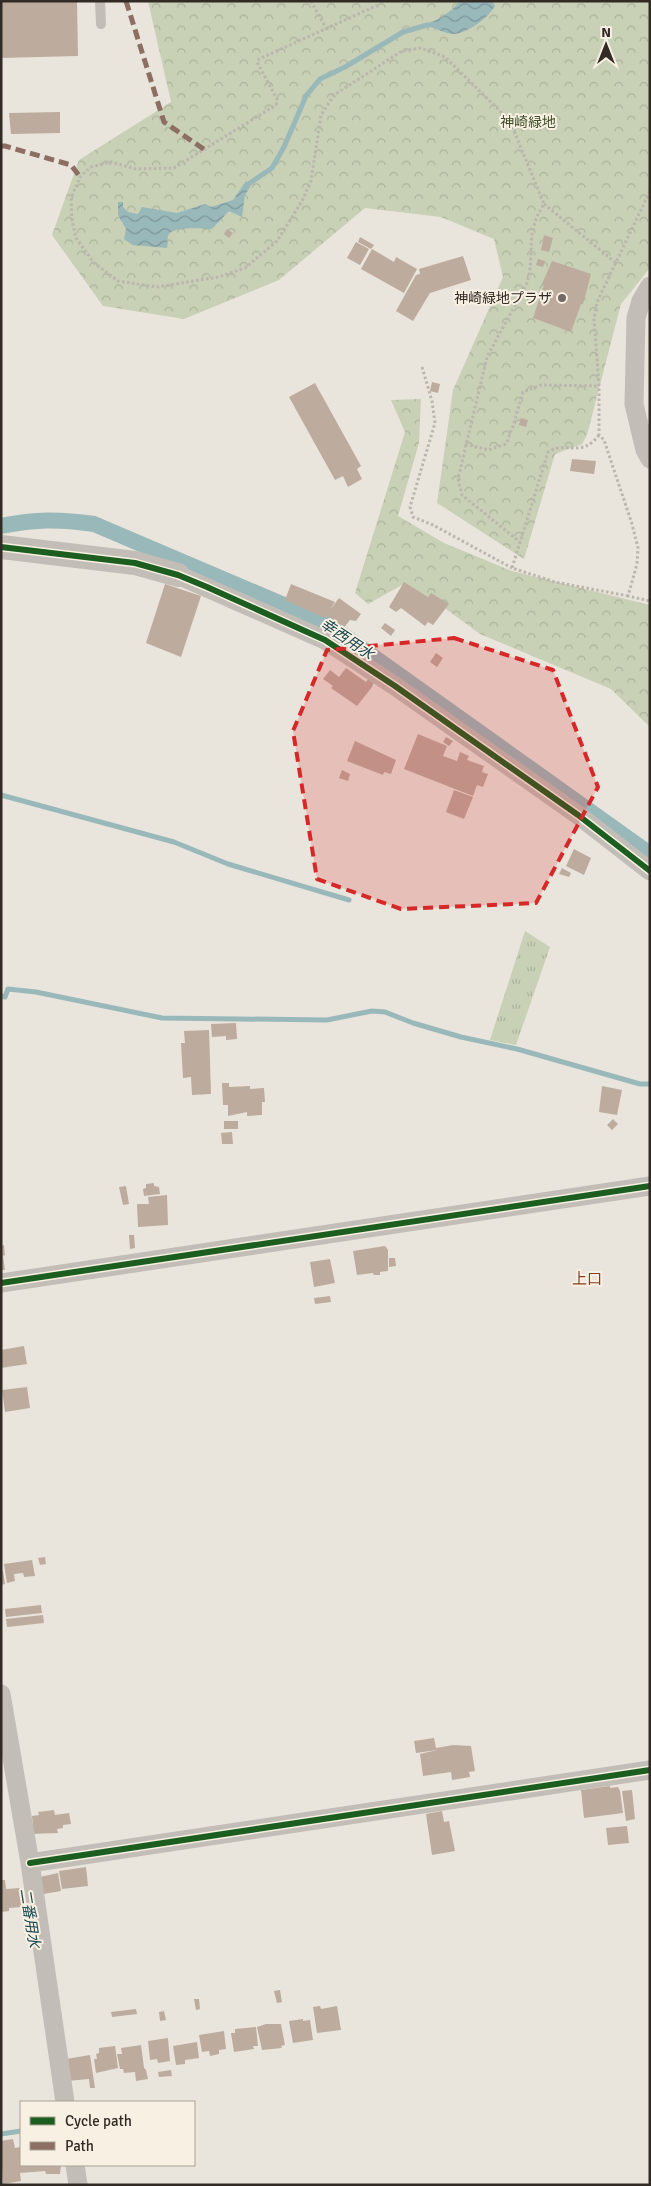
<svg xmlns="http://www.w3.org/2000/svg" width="651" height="2186" font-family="Signika,'Noto Sans JP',sans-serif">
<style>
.grass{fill:url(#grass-tufts)}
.forest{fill:url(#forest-crowns)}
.water{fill:url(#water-waves)}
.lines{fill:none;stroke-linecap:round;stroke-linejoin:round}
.stream{stroke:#99b8ba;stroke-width:5}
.canal{stroke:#99b8ba;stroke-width:16}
.building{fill:#bdab9e}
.path{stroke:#bbb5ae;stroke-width:3;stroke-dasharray:2.5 2.5;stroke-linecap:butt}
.service{stroke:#c2bdb6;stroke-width:10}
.minor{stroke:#c2bdb6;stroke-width:19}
.tertiary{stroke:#c2bdb6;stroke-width:24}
.quiet{stroke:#8d6e63;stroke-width:5;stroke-dasharray:10 5;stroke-linecap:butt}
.cycleway-casing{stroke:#f8f0e2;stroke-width:9}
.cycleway{stroke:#1b5e20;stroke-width:6}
.marked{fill:#d62828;fill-opacity:0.2;stroke:#d62828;stroke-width:4;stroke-dasharray:10 6;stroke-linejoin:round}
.poi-dot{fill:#726b65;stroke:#f8f0e2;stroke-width:2}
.labels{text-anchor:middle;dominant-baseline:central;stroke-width:4;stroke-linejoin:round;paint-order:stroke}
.park-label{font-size:14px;fill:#3e5029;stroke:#f8f0e2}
.poi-label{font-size:14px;fill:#322a25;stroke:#f8f0e2;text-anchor:end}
.water-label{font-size:15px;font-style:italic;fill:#1b4952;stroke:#f8f0e2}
.neighbourhood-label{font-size:15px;fill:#80401f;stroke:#f8f0e2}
</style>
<defs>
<pattern id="grass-tufts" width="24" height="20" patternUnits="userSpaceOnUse" patternTransform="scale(1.25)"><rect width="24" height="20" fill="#c8d0b6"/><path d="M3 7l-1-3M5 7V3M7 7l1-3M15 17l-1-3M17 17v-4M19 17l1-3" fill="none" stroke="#acb39c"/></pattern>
<pattern id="forest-crowns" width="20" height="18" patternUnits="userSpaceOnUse" patternTransform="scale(1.25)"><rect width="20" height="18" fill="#c8d0b6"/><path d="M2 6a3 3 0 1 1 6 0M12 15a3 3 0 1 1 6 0" fill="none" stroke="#acb39c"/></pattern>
<pattern id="water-waves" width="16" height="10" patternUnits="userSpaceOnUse" patternTransform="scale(1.25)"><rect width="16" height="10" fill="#99b8ba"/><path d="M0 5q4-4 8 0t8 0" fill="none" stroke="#7d9697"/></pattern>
</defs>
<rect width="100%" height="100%" fill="#eae5dc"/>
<path class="grass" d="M525,931L550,947L516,1045L490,1040Z"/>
<path class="forest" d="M148,1H650V268L621,304L587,435L582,444L555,454L524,559L437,503L453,390L503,277L494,239L441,217L365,208L279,280L184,319L103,306L52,235L79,160L171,102Z
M421,399L419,443L398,516L444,543L512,571L650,605V727L611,689L480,634L431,598L402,585L368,604L355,593L405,432L391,400Z"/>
<path class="water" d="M460,1H493L495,6C488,18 469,32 455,34C447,35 436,28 428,26L426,23C440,21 451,11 460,1Z
M246,181L252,184L245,195L242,217L229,211L212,229C202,229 172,225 168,236C167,239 168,245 167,248L133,245L124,239L126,229L118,215V202H123V207L128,212L138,214L142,207L177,213L205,204L211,207L233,200Z"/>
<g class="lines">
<path class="stream" d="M250,183L272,168L284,147L306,96L320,79L345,67L403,32L427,25
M1,795L174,842L228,864L349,900
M1,996L5,997L8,989L36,992L162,1018L327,1020L372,1011L385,1012L413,1023L461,1037L517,1049L640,1084H650
M1,2134L21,2131"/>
<path class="canal" d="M1,526C36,519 59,519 94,524L326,623L650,854"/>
</g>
<path class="building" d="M1,1H77L78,56L1,58Z
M60,112V133L11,134L9,113Z
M227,229L233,233L229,238L224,234Z
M544,235L553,238L549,252L541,250Z
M360,237L374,245L371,249L358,242Z
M356,242L369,249L360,265L347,258Z
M372,249L394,262L396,257L417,269L404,293L361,269Z
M463,256L471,280L430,293L413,321L396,311L416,275L420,274L419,269Z
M538,259L545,261L543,267L536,265Z
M552,261L591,274L583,304H581L571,332L533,318L544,285L542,284Z
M432,382L440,384L438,393L430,391Z
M315,383L361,466L357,469L362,479L348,487L343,476L335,480L289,397Z
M521,418L528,420L526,427L519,425Z
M572,459L596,461L594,474L570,471Z
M404,582L428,597L431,593L449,604L433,625L428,622L425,626L401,608L396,612L389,607Z
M165,584L201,596L181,657L146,643Z
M291,584L335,602L330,610L339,598L361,614L356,621L350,620L343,629L326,615L325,618L285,600Z
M385,623L395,630L391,636L381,628Z
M436,653L443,658L437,667L430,662Z
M346,668L366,682L369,678L374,682L372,687L357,706L331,688L333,686L323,679L330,670L339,677Z
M418,734L447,746L443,756L457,761L460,752L469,756L467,760L484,766L482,772L488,774L483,787L477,785L473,796L404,769Z
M446,737L453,741L449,746L443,742Z
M355,741L396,760L391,774L384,772L383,775L347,761Z
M342,770L350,774L348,781L339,778Z
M454,790L473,797L464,819L446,812Z
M574,849L591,858L584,875L566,866Z
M562,868L571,873L569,877L559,874Z
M236,1023L237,1039L226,1040V1036L212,1037L211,1024Z
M209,1030L211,1094L192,1095L191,1077L183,1078L181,1043H185L184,1031Z
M222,1083H229V1087L250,1086V1089L264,1088L265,1102H262V1115L247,1116V1112L228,1116V1105H223Z
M602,1086L622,1090L617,1115L599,1112Z
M613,1119L618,1124L612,1130L607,1125Z
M224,1121H238V1129H224Z
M232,1132L233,1144H222L221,1133Z
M154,1183V1186L159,1187L160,1194L144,1196L143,1189L146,1188V1184Z
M126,1186L129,1204L123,1205L119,1187Z
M167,1195L168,1225L138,1227L137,1204H149L148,1197Z
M129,1235H134L135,1248L130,1249Z
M4,1245L5,1255L3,1256L5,1270H1V1246Z
M385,1246L388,1250V1271L380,1272V1275H374L373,1273L357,1275L353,1251Z
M389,1258H395L396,1266L389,1267Z
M330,1259L335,1283L314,1287L310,1262Z
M330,1296L331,1302L315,1304L314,1298Z
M24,1346L27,1364L1,1368V1350Z
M27,1387L30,1408L5,1412L2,1390Z
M45,1557L46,1564L40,1565L38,1558Z
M32,1560L35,1576L24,1577L23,1573L14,1574L15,1581L7,1583L4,1564Z
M1,1571H3L5,1584L1,1585Z
M41,1605L42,1613L6,1617L5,1609Z
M43,1615L44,1623L7,1627L6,1619Z
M434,1738L436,1748L453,1745L471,1746L475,1771L469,1772L470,1777L452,1780L451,1772L423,1776L420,1754L437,1750L416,1753L414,1741Z
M610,1786V1788L618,1787L620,1791L623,1813L584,1818L581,1790Z
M632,1790L635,1819L626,1821L622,1791Z
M54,1810L55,1815L69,1813L71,1824L63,1825V1828L57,1829L58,1833L30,1834L29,1825H33L32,1816L39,1815L38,1812Z
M442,1811L444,1822L449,1821L455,1851L432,1855L426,1814Z
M627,1826L629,1843L608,1845L606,1828Z
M86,1867L88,1886L62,1889L59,1871Z
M58,1873L61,1891L43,1894L40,1877Z
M1,1880H5L6,1889L20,1888L22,1907L9,1908V1911L1,1912Z
M280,1990L282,2002L277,2003L274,1991Z
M194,1999H199L200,2009L196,2010Z
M320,2006L321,2009L337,2006L341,2030L317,2033L313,2007Z
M136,2009L137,2014L112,2017L111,2012Z
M164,2011L166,2020L160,2021L159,2012Z
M303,2019V2021L310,2020L313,2040L293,2043L289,2021Z
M266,2024H281L285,2045L281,2046L282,2048L262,2050L257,2027Z
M256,2027L258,2046H253L254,2049L234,2052L231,2033H235V2029Z
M224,2031L226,2049L219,2050V2054L210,2056L209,2051L202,2052L199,2035Z
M168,2038L170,2061L158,2063L157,2059L150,2060L148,2041Z
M197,2042L199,2058L185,2060V2064L176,2065L173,2046Z
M141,2045L144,2068L146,2070L148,2079L136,2081L135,2072L124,2073L123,2069H120L117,2054H122L121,2048Z
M115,2046L118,2068L96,2073L94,2059H97L96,2054L99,2053V2048Z
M90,2055L95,2088H90L89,2079L67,2081L66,2059Z
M171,2070L172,2076L159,2077L158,2072Z
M13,2139L15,2148L21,2147V2165H61L60,2174H46L45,2171L20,2173L21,2181L3,2184L1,2141Z"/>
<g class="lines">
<path class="path" d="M311,1L327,30
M381,1L378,5L259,59L257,62L277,99L276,105L174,168L136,169L111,162L91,167L80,177L71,198L72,220L76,238L94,263L118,281L157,287L218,277L245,268L277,241L302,201L311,181L321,115L334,95L402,51L421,48L445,57L505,116L514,131L544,204C524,234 536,253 527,283L487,357L458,479L462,495L520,542
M650,191L597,302L594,319L599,386V435L604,440L632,524L638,548L637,564L628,596L650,601
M544,204L616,263
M422,367L432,401L435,423L410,507L413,517L433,525L512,568
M599,435C581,459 566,440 548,452L512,568L555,582L628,596
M465,444L488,450L506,444L513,426L523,392L541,385L599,386"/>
<path class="service" d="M100,1L101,24"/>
<path class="minor" d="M650,286L641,301L636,318L634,404L645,450L650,459
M178,575L325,640L395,686L578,815L650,871
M1,1283L650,1186
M1,1694L30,1863L65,2102
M30,1863L650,1770
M75,2165L78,2185"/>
<path class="tertiary" d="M1,547L135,563L178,575"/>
<path class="quiet" d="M126,1L164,122L205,150
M1,146H5L71,165L80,177"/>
<defs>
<path id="cycleway" d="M1,547L135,563L178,575L207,587L325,640L395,686L578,815L650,871
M1,1283L650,1186
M30,1863L650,1770"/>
</defs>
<use href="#cycleway" class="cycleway-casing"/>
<use href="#cycleway" class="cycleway"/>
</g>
<path class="marked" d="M454,638L553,670L598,787L536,903L401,909L317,879L293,731L327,650Z"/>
<circle class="poi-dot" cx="562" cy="298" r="5"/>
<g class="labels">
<g class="park-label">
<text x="528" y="122">神崎緑地</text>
</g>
<g class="poi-label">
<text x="552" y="298">神崎緑地プラザ</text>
</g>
<g class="water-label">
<text transform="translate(347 639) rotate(34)">幸西用水</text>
<text transform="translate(30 1918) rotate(81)">二番用水</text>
</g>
<g class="neighbourhood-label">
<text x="587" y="1279">上口</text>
</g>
</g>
<rect width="651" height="2186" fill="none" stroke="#322a25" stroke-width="5"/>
<rect x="20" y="2101" width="175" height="65" fill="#f8f0e2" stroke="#a9a196"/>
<rect x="30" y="2117" width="25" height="8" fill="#1b5e20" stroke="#a9a196"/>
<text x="65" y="2126" font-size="15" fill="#322a25">Cycle path</text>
<rect x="30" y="2142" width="25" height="8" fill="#8d6e63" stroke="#a9a196"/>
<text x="65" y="2151" font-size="15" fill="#322a25">Path</text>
<g transform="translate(606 45)" stroke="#f8f0e2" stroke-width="4" paint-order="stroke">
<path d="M0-4L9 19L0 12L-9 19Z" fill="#322a25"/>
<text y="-8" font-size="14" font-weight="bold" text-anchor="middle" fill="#322a25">N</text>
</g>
</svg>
